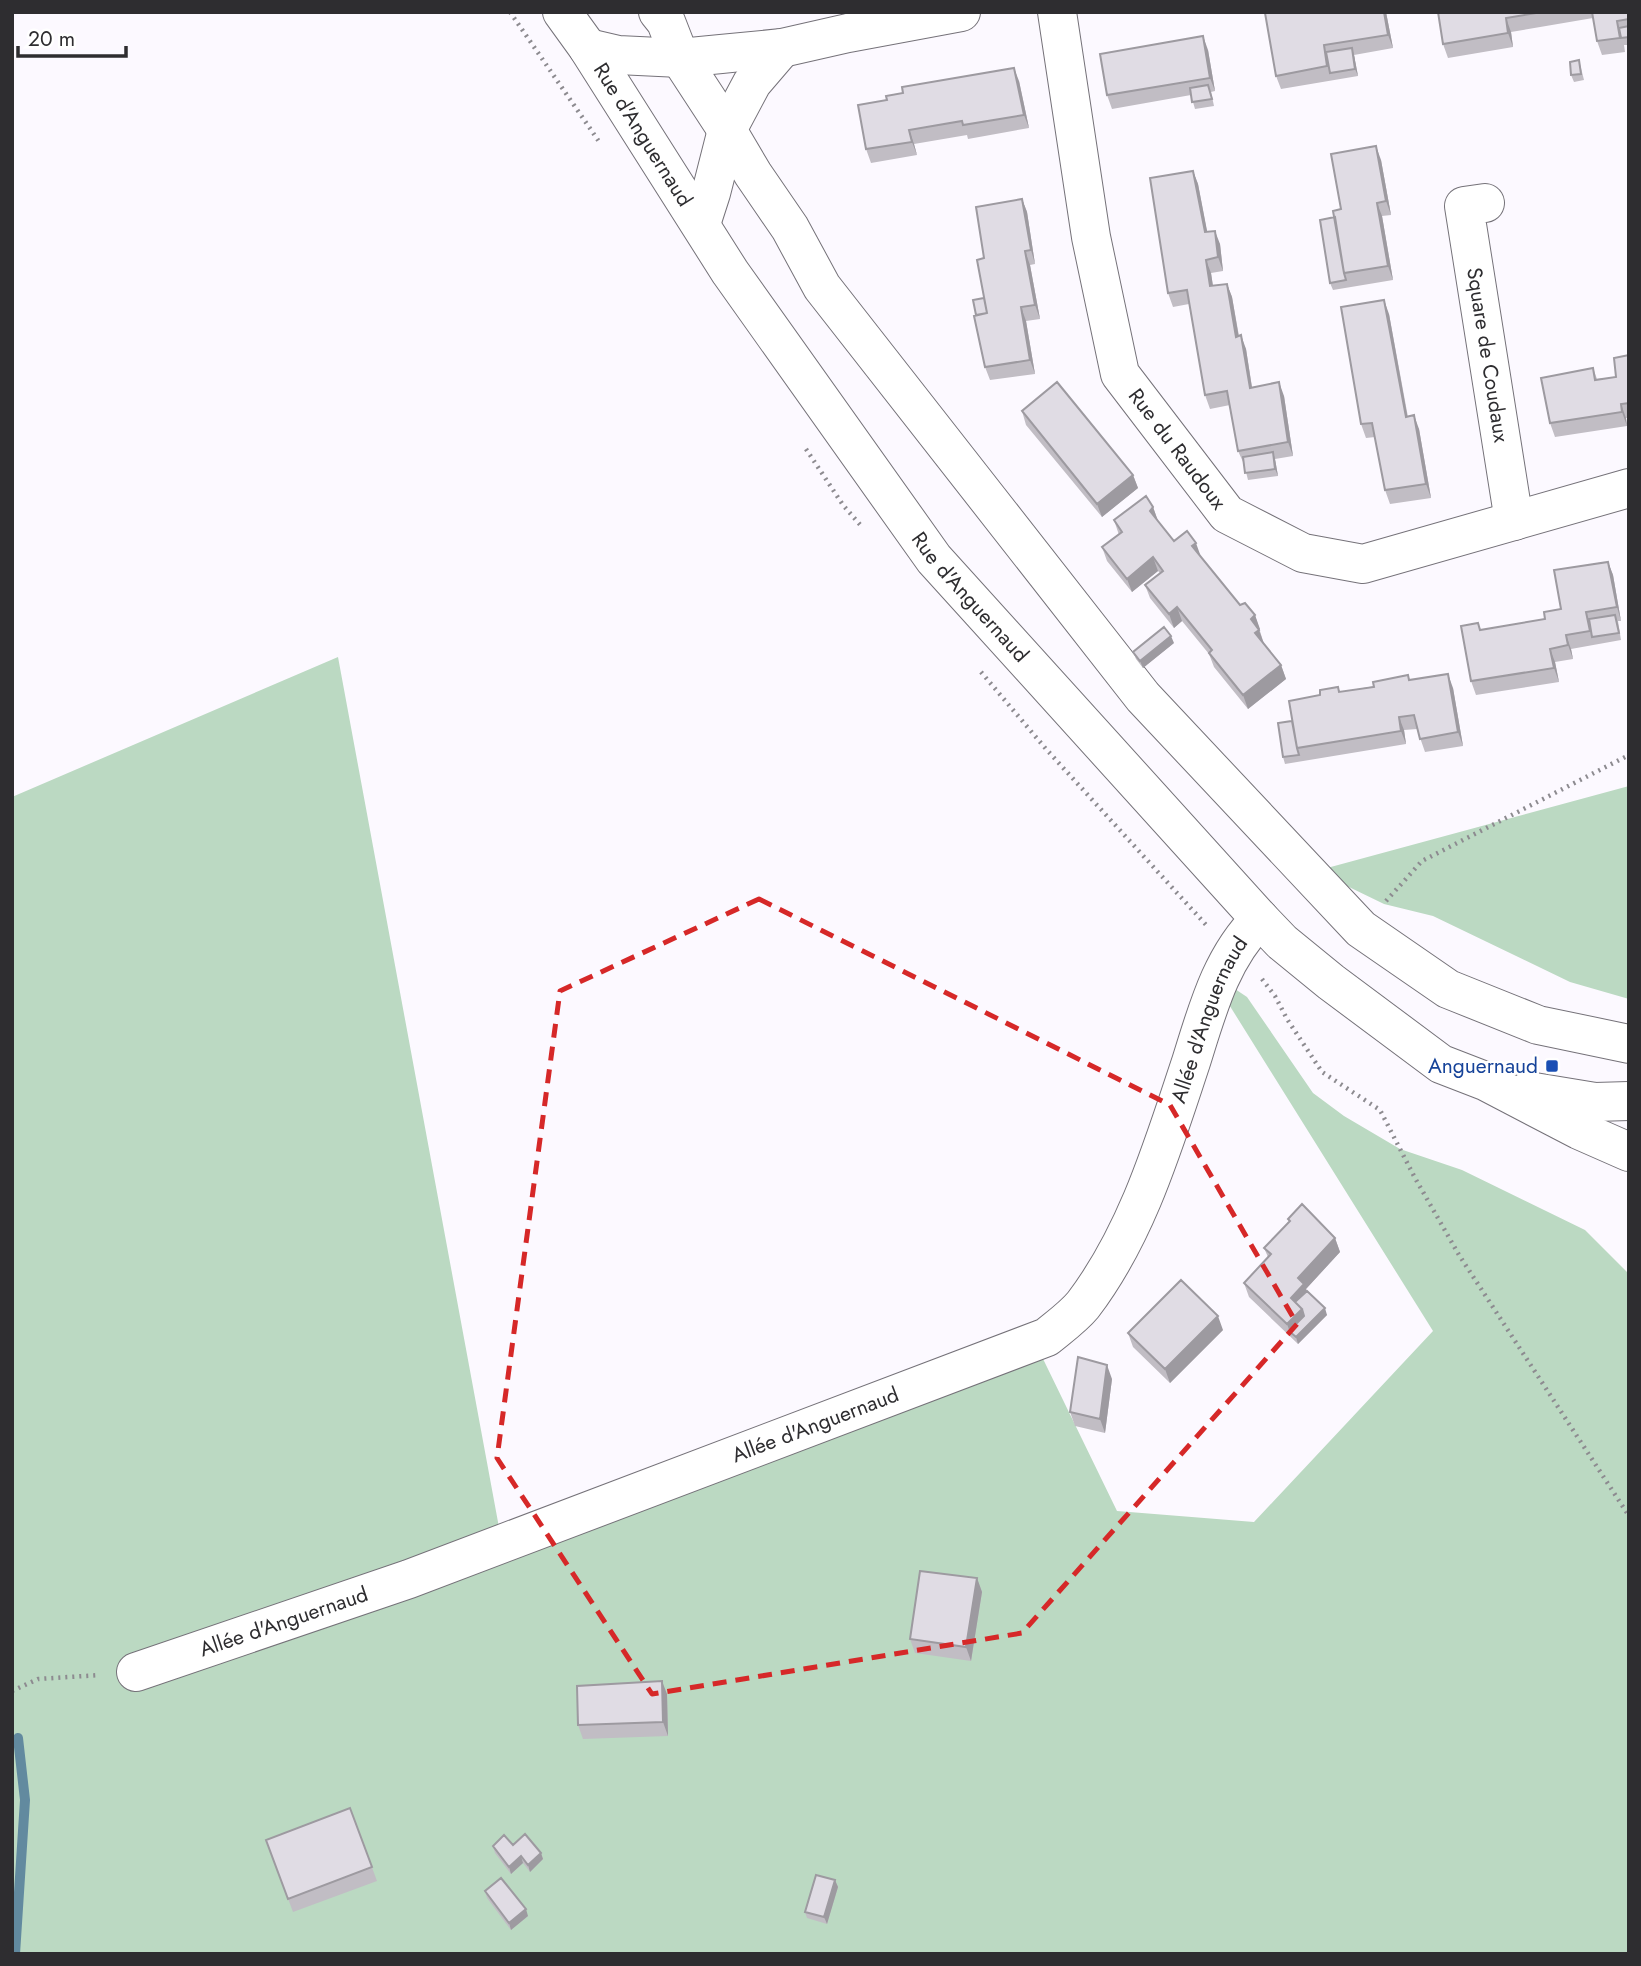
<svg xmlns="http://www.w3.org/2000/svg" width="1641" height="1966" font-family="Jost,sans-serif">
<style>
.green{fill:#bbd9c2}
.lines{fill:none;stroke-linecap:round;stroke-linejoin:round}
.stream{stroke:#628a9f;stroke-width:10}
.minor-casing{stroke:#757279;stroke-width:40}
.major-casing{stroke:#757279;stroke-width:40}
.path{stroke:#8d8b90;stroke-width:4.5;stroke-dasharray:2 5;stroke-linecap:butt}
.minor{stroke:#fff;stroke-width:38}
.major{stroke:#fff;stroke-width:38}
.wall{fill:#c1bdc4}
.shaded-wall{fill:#9d9aa0}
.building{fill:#e0dce4;stroke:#9d9aa0;stroke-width:2}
.marked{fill:none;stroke:#d62828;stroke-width:5;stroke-dasharray:14 9;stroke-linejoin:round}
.transit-dot{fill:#1a4fb4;stroke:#fff;stroke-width:2.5}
.labels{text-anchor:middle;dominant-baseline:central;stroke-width:5;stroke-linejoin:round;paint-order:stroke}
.street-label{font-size:21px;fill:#2e2d30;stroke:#fff}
.transit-label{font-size:21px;fill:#164399;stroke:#fff;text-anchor:end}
</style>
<rect width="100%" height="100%" fill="#fcf9ff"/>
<path class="green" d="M338,657L503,1549L1028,1328L1117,1511L1254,1522L1433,1331L1208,971L1247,997L1313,1093L1344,1116L1400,1149L1462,1170L1585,1230L1629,1274V1954H12V797Z
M1629,786V999L1570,982L1433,916L1384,904L1316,871Z"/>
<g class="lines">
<path class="stream" d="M15,1954L25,1800L18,1738"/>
<defs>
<g id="minor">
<path d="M658,12L666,22L680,58L727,130L753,174L790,228L822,287L1143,697L1361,929L1448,989L1538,1025L1629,1044"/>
<path id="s1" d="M1057,12L1091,237L1120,374L1227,514L1303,553L1363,564L1629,488"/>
<path d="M588,48L618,55L680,58L721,54L782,48L848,33L961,12"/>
<path id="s2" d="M1485,203L1464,206L1514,521"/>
<path d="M701,224L711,193L727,130L752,83L782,48"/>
<path id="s3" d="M136,1672L409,1579L1047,1337C1059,1327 1073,1317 1083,1305C1137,1234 1163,1146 1191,1062C1207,1011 1221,957 1260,919"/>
</g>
<g id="major">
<path id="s4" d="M562,12L588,48L730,272L934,559L1260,919L1282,942L1331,982L1441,1064L1485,1081L1579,1130L1629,1152"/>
<path d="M1528,1091L1595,1102L1629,1101"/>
</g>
</defs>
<use href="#minor" class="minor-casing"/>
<use href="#major" class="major-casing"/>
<path class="path" d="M510,12L600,143
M806,449L843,505L862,527
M981,672L1046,749L1208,927
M1386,901L1422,861L1629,755
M1262,979L1275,996L1287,1019L1322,1072L1380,1110L1415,1178L1459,1255L1629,1516
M12,1691L38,1679L100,1675"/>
<use href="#minor" class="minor"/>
<use href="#major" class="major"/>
</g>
<path class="wall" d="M1386,12L1393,48L1354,55L1358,76L1281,89L1276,76L1265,13Z
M1438,12H1629V45H1624L1625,52L1602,55L1597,41L1593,18L1511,32L1513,47L1448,58L1443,44Z
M1208,50L1215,91L1211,92L1214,106L1195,109L1191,95L1112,109L1107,95Z
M1579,60L1584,80L1574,82L1571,75Z
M1019,81L1029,128L968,139L967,135L914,144L917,155L871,163L866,149Z
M1381,160L1391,215L1382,216L1393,280L1333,290L1330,283L1341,209Z
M1193,171L1198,184L1207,232L1220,244L1223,271L1211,273L1213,286L1227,284L1232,297L1239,336L1246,349L1252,387L1284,396L1293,456L1275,459L1278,476L1248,480L1244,464L1238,451L1230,405L1210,409L1205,395L1189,304L1173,307L1168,293Z
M1022,199L1027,212L1035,264L1030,265L1040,319L1026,321L1035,374L990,380L985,367L976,315L984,298V258Z
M1389,314L1408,417L1419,429L1431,498L1390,504L1385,490L1375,437L1366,438L1361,424Z
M1629,355V418H1626L1627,426L1555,437L1550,423L1593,368L1597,379L1616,377Z
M1022,411L1133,475L1138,488L1102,517L1026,425Z
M1153,507L1158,521L1174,541L1200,557L1240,605L1255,615L1264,644L1281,665L1286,679L1248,709L1214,667L1209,654L1182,621L1174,628L1150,598L1145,585L1160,573L1158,571L1132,592L1107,561L1102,547L1119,535L1114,520Z
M1608,562L1613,575L1621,621H1618L1621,640L1571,649L1573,659L1555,662L1559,682L1476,695L1471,681L1545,619L1561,609Z
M1174,643L1143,668L1136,659L1133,652Z
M1409,680L1453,688L1463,746L1425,752L1417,729L1404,730L1406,744L1285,764L1283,757L1292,721L1320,695L1338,687L1340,692Z
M1288,1219L1335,1238L1340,1252L1306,1289L1327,1315L1298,1344L1249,1297L1244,1283L1268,1257L1264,1248L1289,1222Z
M1223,1330L1170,1383L1133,1347L1128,1333Z
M1112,1379L1105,1433L1075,1426L1070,1412Z
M977,1578L982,1592L971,1661L915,1653L910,1639Z
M667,1694L668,1736L583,1739L578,1725Z
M350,1808L377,1881L293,1912L266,1840Z
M513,1845L541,1853L543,1859L530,1872L523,1863L511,1874L495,1853L493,1846Z
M835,1880L838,1887L827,1924L807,1918L805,1912Z
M485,1891L528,1916L511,1930L487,1898Z"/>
<path class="shaded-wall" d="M1384,12H1386L1393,48L1388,35Z
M1506,18L1511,32L1513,47L1508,33Z
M1203,36L1208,50L1215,91L1210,78Z
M1352,48L1354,55L1358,76L1355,69Z
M1014,68L1019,81L1029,128L1024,115Z
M909,130L914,144L917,155L912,142Z
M1376,146L1381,160L1391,215L1386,201Z
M1193,171L1198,184L1210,246L1205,232Z
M1022,199L1027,212L1035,264L1031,250Z
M1377,203L1382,216L1393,280L1388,266Z
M1215,231L1220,244L1223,271L1218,257Z
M1025,251L1030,265L1040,319L1035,305Z
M1206,260L1211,273L1215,300L1210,286Z
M1227,284L1232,297L1241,350L1236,337Z
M1384,300L1389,314L1410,431L1406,417Z
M1021,307L1026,321L1035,374L1030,360Z
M1241,335L1246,349L1254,401L1250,388Z
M1279,382L1284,396L1293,456L1288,442Z
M1621,404L1626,418L1627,426L1622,412Z
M1414,415L1419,429L1431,498L1426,484Z
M1273,452L1275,459L1278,476L1275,469Z
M1133,475L1138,488L1102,517L1097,504Z
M1153,507L1158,521L1150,511Z
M1196,543L1201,557L1192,546Z
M1153,557L1158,571L1132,592L1127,579Z
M1608,562L1613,575L1621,621L1617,607Z
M1177,607L1182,621L1174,628L1169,614Z
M1255,615L1260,629L1258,631L1259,630L1264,644L1260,647L1255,633L1251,619Z
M1566,635L1571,649L1573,659L1568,645Z
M1171,636L1174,643L1143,668L1140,661Z
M1550,649L1555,662L1559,682L1554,668Z
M1281,665L1286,679L1248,709L1243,695Z
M1448,674L1453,688L1463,746L1458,732Z
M1399,717L1404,730L1406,744L1401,731Z
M1335,1238L1340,1252L1306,1289L1309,1298L1293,1304L1291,1298L1298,1278Z
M1325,1308L1327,1315L1298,1344L1296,1337Z
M1302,1309L1307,1322L1289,1331L1292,1338L1287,1324Z
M1218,1316L1223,1330L1170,1383L1165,1369Z
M1107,1365L1112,1379L1105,1433L1100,1419Z
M977,1578L982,1592L971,1661L966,1647Z
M662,1681L667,1694L668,1736L663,1722Z
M541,1853L543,1859L530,1872L528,1865Z
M521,1856L523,1863L511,1874L509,1867Z
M835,1880L838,1887L827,1924L824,1917Z
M526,1909L528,1916L511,1930L509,1923Z"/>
<path class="building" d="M1268,12H1384L1388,35L1324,45L1327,66L1276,76L1265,13Z
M1438,12H1542L1506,18L1508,33L1443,44Z
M1592,12H1629V19L1617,21L1620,38L1597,41Z
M1629,26V37L1621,38L1619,28Z
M1203,36L1210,78L1107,95L1100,54Z
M1352,48L1355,69L1330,73L1326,52Z
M1579,60L1581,74L1571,75L1570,62Z
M1014,68L1024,115L963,125L962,121L909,130L912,142L866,149L858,105L887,100L886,96L903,93L902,87Z
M1208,85L1212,99L1192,102L1190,88Z
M1376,146L1386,201L1377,203L1388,266L1344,273L1333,211L1341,209L1331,154Z
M1193,171L1205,232L1215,231L1218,257L1206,260L1210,286L1227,284L1236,337L1241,335L1250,388L1279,382L1288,442L1238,451L1227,391L1205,395L1187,290L1168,293L1150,178Z
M1022,199L1031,250L1025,251L1035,305L1021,307L1030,360L985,367L974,316L987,313L977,260L984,258L976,207Z
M1335,217L1344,273L1346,280L1330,283L1320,220Z
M984,298L987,313L976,315L973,300Z
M1384,300L1406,417L1414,415L1426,484L1385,490L1372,423L1361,424L1341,307Z
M1629,355V403L1621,404L1622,412L1550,423L1541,378L1593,368L1595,380L1616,377L1614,358Z
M1057,382L1133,475L1097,504L1022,411Z
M1273,452L1275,469L1245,473L1243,457Z
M1146,496L1153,507L1150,511L1174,541L1187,531L1196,543L1192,546L1240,605L1245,603L1255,615L1251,619L1259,630L1255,633L1281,665L1243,695L1209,653L1212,650L1177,607L1169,614L1145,585L1163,571L1153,557L1127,579L1102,547L1122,532L1114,520Z
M1608,562L1617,607L1586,612L1590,631L1566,635L1568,645L1550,649L1554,668L1471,681L1461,626L1478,623L1480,630L1545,619L1544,612L1561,609L1554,570Z
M1615,615L1619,633L1592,637L1589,619Z
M1164,627L1171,636L1140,661L1133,652Z
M1448,674L1458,732L1420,739L1414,715L1399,717L1401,731L1297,748L1289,701L1320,695V690L1338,687L1339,692L1374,687L1373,682L1408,675L1409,680Z
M1292,721L1297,748L1299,755L1283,757L1278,723Z
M1302,1204L1335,1238L1298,1278L1304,1284L1291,1298L1302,1309L1287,1324L1244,1283L1271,1254L1264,1248L1290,1221L1288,1219Z
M1181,1280L1218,1316L1165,1369L1128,1333Z
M1307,1291L1325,1308L1296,1337L1289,1331L1304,1316L1302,1309L1295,1302Z
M1078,1357L1107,1365L1100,1419L1070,1412Z
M920,1571L977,1578L966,1647L910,1639Z
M662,1681L663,1722L578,1725L577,1686Z
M350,1808L372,1867L288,1899L266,1840Z
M525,1834L541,1853L528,1865L521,1856L509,1867L493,1846L504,1835L513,1845Z
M816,1875L835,1880L824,1917L805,1912Z
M501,1878L526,1909L509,1923L485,1891Z"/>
<path class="marked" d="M759,899L1170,1105L1297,1324L1022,1633L652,1694L497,1458L560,991Z"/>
<rect class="transit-dot" x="1545" y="1059" width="14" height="14" rx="3.5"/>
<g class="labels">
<g class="street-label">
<text stroke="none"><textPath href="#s4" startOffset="147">Rue d'Anguernaud</textPath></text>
<text stroke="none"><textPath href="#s2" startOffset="172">Square de Coudaux</textPath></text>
<text stroke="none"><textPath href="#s1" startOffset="462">Rue du Raudoux</textPath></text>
<text stroke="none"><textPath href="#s4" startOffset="714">Rue d'Anguernaud</textPath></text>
<text stroke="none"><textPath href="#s3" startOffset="1332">Allée d'Anguernaud</textPath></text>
<text stroke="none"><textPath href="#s3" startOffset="723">Allée d'Anguernaud</textPath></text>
<text stroke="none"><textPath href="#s3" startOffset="156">Allée d'Anguernaud</textPath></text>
</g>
<g class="transit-label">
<text x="1538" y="1066">Anguernaud</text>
</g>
</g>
<rect width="1641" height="1966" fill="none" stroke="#2e2d30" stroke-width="28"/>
<path d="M18 46v10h108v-10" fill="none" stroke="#2e2d30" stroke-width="3.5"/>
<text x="28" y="46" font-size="21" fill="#2e2d30" stroke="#ffffff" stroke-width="5" paint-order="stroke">20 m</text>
</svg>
